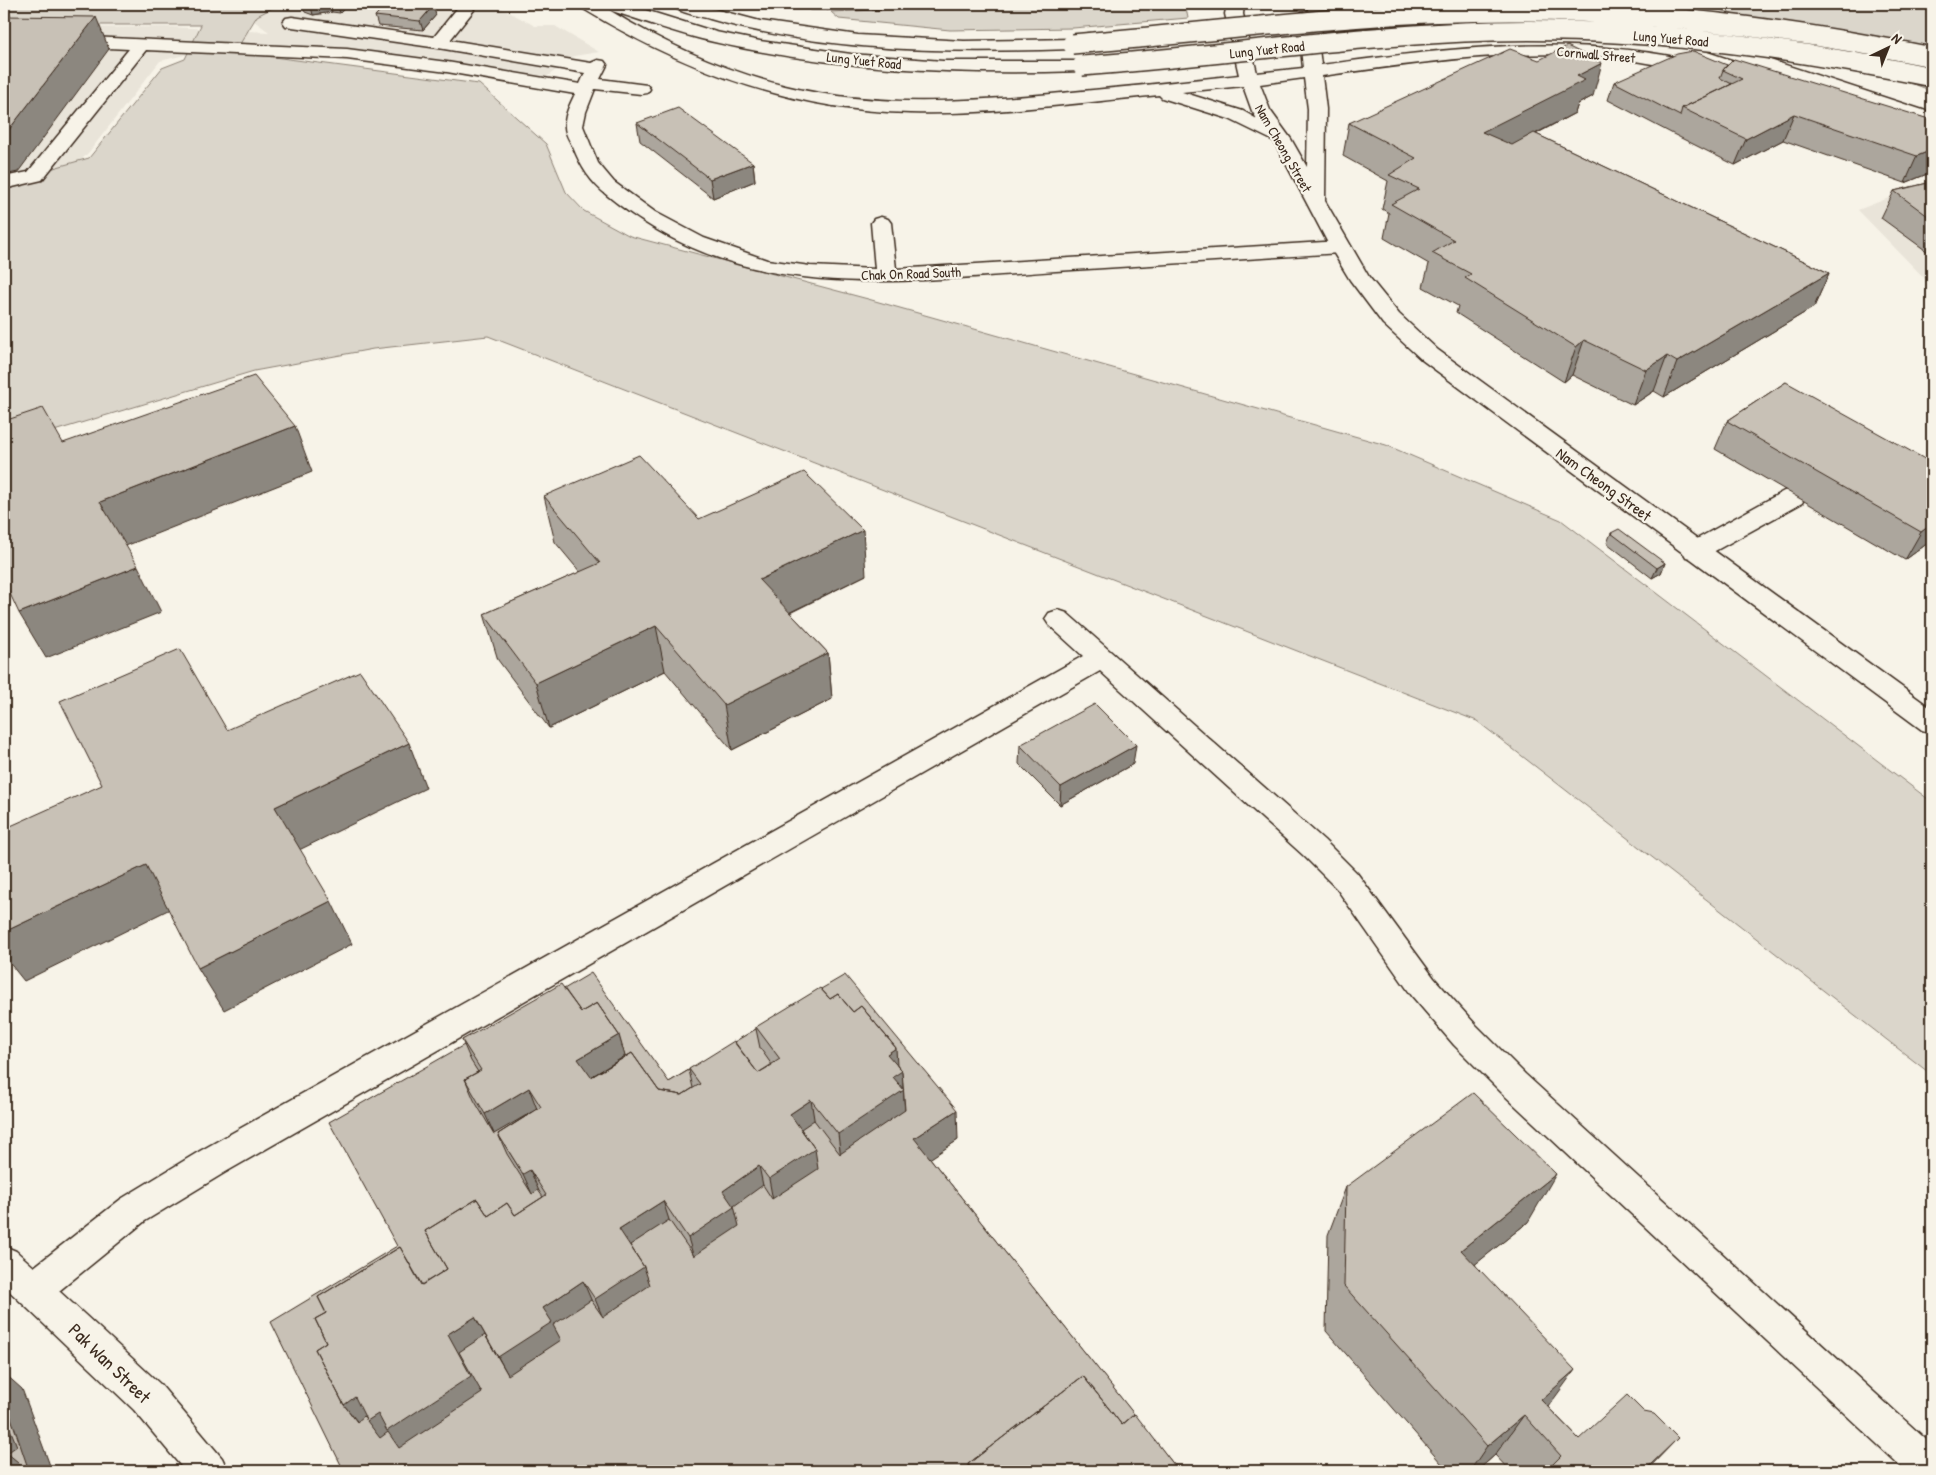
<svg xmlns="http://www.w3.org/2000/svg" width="1936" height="1475" font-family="'Patrick Hand',sans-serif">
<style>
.built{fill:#e9e4d9}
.green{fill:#dbd6cb;stroke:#8b8074}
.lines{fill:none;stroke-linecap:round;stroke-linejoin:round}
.minor-casing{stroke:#3b2a1e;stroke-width:3}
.major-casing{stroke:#3b2a1e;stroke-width:3}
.minor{fill:#f7f3e8;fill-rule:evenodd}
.major{fill:#f7f3e8;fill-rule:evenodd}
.major-bridge-casing{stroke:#3b2a1e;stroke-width:22;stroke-linecap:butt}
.major-bridge{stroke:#f7f3e8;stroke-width:19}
.wall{fill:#aca69d;stroke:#3b2a1e}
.shaded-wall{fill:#8c877f;stroke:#3b2a1e}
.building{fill:#c8c1b6;stroke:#3b2a1e}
.labels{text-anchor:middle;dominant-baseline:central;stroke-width:4.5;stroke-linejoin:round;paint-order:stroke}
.far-street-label{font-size:14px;fill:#3b2a1e;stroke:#f7f3e8}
.street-label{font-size:16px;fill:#3b2a1e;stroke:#f7f3e8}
.near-street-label{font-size:19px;fill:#3b2a1e;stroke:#f7f3e8}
</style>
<rect width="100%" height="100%" fill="#f7f3e8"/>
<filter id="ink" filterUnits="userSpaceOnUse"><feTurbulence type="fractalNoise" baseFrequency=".02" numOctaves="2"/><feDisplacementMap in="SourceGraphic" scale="10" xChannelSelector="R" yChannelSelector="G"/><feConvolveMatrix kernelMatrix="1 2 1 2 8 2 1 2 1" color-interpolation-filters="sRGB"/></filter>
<g filter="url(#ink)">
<path class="built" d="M253,4H494L535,26H555L599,52L574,56L548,76L538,88L361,60L246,51H201L160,61L89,152L52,190L4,201V28L172,27L269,32L234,6Z
M1932,181V286L1858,210Z"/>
<path class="green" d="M4,4H280L257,16L235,52L479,84L546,144L566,192L584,211L630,236L868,299L1386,445L1561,520L1932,802V1075L1477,721L488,336L373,349L254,371L4,446V182L89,158L162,68L185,59L201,25H4Z
M1010,4H1185L1188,18L1073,28L950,30L839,19L831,12Z
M1706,4H1925L1932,6V91Z"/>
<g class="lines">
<defs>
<path id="minor" d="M465,5L471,6L474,10L450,40L591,63L598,60L604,61L607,65L600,79L647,85L650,89L647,93L641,94L595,89L586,112L583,126L598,163L614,182L655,212L704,238L767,260L810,266L875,269L871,223L874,219L881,217L888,219L891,223L896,269L1340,241L1347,243L1350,247L1347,251L1340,253C1245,259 1151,265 1056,271C895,282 743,306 608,196C590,182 581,167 573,147C570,141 565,134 565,127C564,116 570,104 575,94L447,72L347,59L146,50L42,180L4,189V177L28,172L129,49L4,43V33L347,49L447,62L580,84L585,73L438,48L292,27L286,26L283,22L286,18L292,17L434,37L459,6Z
M1793,489L1802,491L1805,497L1802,503L1704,557L1695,559L1686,557L1683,551L1686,545L1784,491Z
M1058,610L1067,613L1324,840L1357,873L1434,978L1476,1025L1525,1074L1932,1445V1471H1906L1503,1094L1454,1045L1412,996L1337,889L1304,856L1100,671L224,1173L145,1221L59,1291L160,1384L222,1458L228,1471H185L134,1410L4,1286V1246L16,1251L34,1267L121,1199L200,1151L1083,656L1049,625L1045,619L1049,613Z"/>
<path id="major" d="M579,4H626L716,32L760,41L851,54L943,61H1082L1088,62L1091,66L1088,70L1082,71C958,75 835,70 714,42C678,34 644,21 609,10C663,43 723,70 785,86C875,108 960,102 1051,94C1114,88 1177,82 1239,75L1225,14L1227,4H1244L1243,14L1257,73L1303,68L1301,49L1309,4H1326L1319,49L1321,65C1448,48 1577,32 1703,63L1706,67L1703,71L1697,72C1663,66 1630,59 1595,56C1505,49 1412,64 1322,76L1326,109L1325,201L1369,277L1399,314L1438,350L1932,709V733L1922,730L1422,360L1383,324L1350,280L1330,247L1274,141L1229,119L1162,98L1159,95C1077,103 993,115 910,113C791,111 682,69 582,8ZM1304,78L1308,109L1307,167L1291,139L1270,110L1260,84ZM1243,86L1252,111L1257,119L1243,111L1182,92Z
M671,4H695L760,21L858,35L964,41L1072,39L1078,40L1081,44L1078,48L1072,49C951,53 827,53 710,19C699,16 678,13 671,4Z
M803,4H887L884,8L878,9H812L806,8Z
M1703,38L1932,113V125L1697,47L1694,43L1697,39Z"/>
</defs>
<use href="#minor" class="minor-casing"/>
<use href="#major" class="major-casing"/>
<use href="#minor" class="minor"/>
<use href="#major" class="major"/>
<defs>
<path id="major-bridge" d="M1072,44C1218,32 1363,11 1509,11C1652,10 1793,29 1932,57
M1082,66C1219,56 1355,35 1493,31C1641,27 1787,48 1932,77"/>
</defs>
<use href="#major-bridge" class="major-bridge-casing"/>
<use href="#major-bridge" class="major-bridge"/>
</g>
<path class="wall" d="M301,4H342L344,9L340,13L332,12L313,15L305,12Z
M433,6L436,15L423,30L378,26L375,16Z
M1727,65L1932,120V172L1905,183L1783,140L1735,165L1673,134L1608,100L1614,82Z
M1593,96L1578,104L1575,113L1536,134L1829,273L1814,307L1664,397L1654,391L1633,405L1572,375L1564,382L1456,313L1458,306L1423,287L1429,264L1384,238L1389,213L1382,209L1388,181L1343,156L1349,123Z
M637,123L753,163L755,181L713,198L640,141Z
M1932,182V255L1881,218L1894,191Z
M1786,382L1932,540L1905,560L1715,449L1727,421Z
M544,496L699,519L866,575L790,613L828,653L832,699L732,750L665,671L549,728L498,660L484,614L580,572L555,542Z
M1611,533L1665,563L1661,573L1652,578L1607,543Z
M1020,745L1133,764L1060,805L1019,764Z
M564,989L669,1082L756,1029V1027L958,1140L930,1158L1179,1471H344L397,1246L464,1045L462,1040Z
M1346,1187L1528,1222L1475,1264L1548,1407L1579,1439L1647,1471H1510L1495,1455L1477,1471H1448L1326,1331L1328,1235Z"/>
<path class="shaded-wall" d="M323,4H330L332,12L313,15L311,6Z
M336,4H342L344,9L340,13L337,4Z
M433,6L436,15L423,30L420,21Z
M96,17L109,49L18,172L4,175V136Z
M1602,63L1593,96L1578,104L1575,113L1473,166L1482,132L1577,76Z
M1794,114L1783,140L1735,165L1746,139Z
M1932,150V172L1905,183L1917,156Z
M753,163L755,181L713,198L710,179Z
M1829,273L1814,307L1664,397L1677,362Z
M1584,340L1572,375L1564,382L1576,347Z
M1667,356L1654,391L1633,405L1646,370Z
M295,426L312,472L123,547L100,502Z
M1932,524V540L1905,560L1921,532Z
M863,530L866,575L764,625L759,580Z
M1665,563L1661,573L1652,578L1657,568Z
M138,566L161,612L46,658L19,613Z
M4,573L14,591L4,594Z
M656,626L665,671L549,728L536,683Z
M828,653L832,699L732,750L724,705Z
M409,743L426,788L297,851L275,807Z
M1136,745L1133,764L1060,805L1061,787Z
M146,865L172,908L24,981L4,956V932Z
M331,901L352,944L224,1010L198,968Z
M619,1035L632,1077L586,1080L578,1059Z
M896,1048L902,1071L907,1141L844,1183L838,1134L887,1054Z
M529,1088L545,1130L530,1170L550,1217L544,1221L523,1174L498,1134L508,1164L485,1114Z
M811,1100L819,1150L822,1198L778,1228L769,1179L790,1114Z
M957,1110L958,1140L916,1168L914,1138Z
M759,1166L769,1215L702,1284L688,1238L723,1191Z
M1556,1174L1528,1222L1437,1295L1461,1250Z
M663,1201L678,1248L660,1313L614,1344L595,1299L619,1229Z
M583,1281L603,1327L522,1400L498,1357L543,1308Z
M475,1317L500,1361L497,1418L418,1471L377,1446L344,1405L339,1331L448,1334Z
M1575,1370L1545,1411L1541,1400Z
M4,1373L22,1389L52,1471H6L4,1469Z
M1524,1415L1495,1455L1477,1471H1470L1487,1446Z
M1678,1438L1646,1471H1644Z"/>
<path class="building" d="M304,4H323L311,6Z
M387,4H412L433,6L420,21L375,16Z
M4,16L96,17L4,136Z
M1567,46L1602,63L1577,76L1585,80L1482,132L1512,145L1534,133L1829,273L1677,362L1667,356L1646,370L1584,340L1576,347L1465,278L1471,274L1432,253L1454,240L1391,204L1419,189L1389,175L1416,158L1349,123L1510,49L1539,60Z
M1693,51L1727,65L1723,70L1720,78L1732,84L1682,108L1680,116L1614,82L1677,54Z
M1734,59L1932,120V150L1917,156L1794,114L1746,139L1682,108L1742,79L1723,70Z
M678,108L753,163L710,179L637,123Z
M1932,182V219L1894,191Z
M254,376L295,426L100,502L138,566L19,613L4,581V421L43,408L63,443Z
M1786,382L1932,463V524L1921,532L1727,421Z
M639,455L699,519L804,472L863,530L759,580L828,653L724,705L656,626L536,683L484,614L600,563L544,496Z
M1619,529L1665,563L1657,568L1611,533Z
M180,649L227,730L360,671L409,743L275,807L331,901L198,968L146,865L4,932V829L102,785L60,701Z
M1095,704L1136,745L1061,787L1020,745Z
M591,973L669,1082L689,1070L693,1088L682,1095L659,1091L632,1053L591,1077L625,1056L619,1035L597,1003L581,1012L564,989Z
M845,975L957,1110L914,1138L1134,1414L1122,1425L1083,1376L968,1464V1471H344L271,1322L397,1246L329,1122L464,1045L471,1061L478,1072L465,1079L474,1100L494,1134L537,1109L498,1134L507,1154L532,1194L538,1190L543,1197L515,1215L507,1203L488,1216L477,1199L425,1231L447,1269L422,1285L400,1247L318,1297L326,1313L315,1319L326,1342L315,1349L344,1405L357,1422L364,1416L367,1421L380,1438L388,1432L399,1448L482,1393L459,1352L485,1335L508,1375L561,1340L553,1325L591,1300L603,1317L650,1285L644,1267L630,1245L669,1220L694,1256L739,1226L734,1206L763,1185L772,1199L818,1169L815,1149L801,1129L814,1120L840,1154L905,1110L902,1071L897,1066L896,1048L861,1006L853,1012L838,994L830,999L821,989Z
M561,984L581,1012L597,1003L619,1035L578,1059L591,1077L632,1053L659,1091L682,1095L700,1084L689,1069L734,1041L758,1073L780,1059L756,1027L820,988L830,999L838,994L853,1012L861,1006L896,1048L887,1054L902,1071L893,1077L904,1090L838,1134L811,1100L790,1114L815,1149L769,1179L759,1166L723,1191L734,1207L688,1238L663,1201L619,1229L644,1267L595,1299L583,1281L543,1308L552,1322L498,1357L475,1317L448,1334L471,1376L387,1431L378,1414L367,1421L355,1397L344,1405L315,1349L326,1342L315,1319L326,1313L318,1297L400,1247L421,1285L447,1269L425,1231L477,1199L488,1216L507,1203L515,1215L546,1195L530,1170L523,1174L498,1134L541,1107L529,1088L485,1114L465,1079L481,1070L462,1040Z
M756,1029L760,1048L772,1065L758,1073L734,1042Z
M1473,1093L1556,1174L1461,1250L1575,1370L1541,1400L1579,1439L1627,1395L1644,1412L1654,1414L1678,1438L1645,1470L1647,1471H1546L1561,1456L1524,1415L1487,1446L1344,1286L1346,1187Z
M1083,1376L1122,1425L1135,1414L1178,1470L1177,1471H973L968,1464Z
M4,1397L29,1471H22L18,1462L7,1453L17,1446L6,1419L4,1417Z
M4,1462L7,1471H4Z
M1708,1467L1712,1471H1704Z"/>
</g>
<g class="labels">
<g class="far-street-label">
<text transform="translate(1671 38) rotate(5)">Lung Yuet Road</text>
<text transform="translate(1267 49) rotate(-6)">Lung Yuet Road</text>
<text transform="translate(1596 54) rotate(5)">Cornwall Street</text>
<text transform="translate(864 60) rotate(6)">Lung Yuet Road</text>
<text transform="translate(1284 148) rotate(60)">Nam Cheong Street</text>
<text transform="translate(911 273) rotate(-2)">Chak On Road South</text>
</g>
<g class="street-label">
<text transform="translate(1604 484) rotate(36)">Nam Cheong Street</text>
</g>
<g class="near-street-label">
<text transform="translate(110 1363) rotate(44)">Pak Wan Street</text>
</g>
</g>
<rect width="1936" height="1475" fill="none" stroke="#f7f3e8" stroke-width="20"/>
<rect x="10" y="10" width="1916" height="1455" fill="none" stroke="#3b2a1e" stroke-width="2" filter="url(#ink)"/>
<g transform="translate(1888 48) rotate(43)" stroke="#f7f3e8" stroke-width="4" paint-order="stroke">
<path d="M0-4L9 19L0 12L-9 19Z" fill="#3b2a1e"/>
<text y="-8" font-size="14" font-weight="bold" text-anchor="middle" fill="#3b2a1e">N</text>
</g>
</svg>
